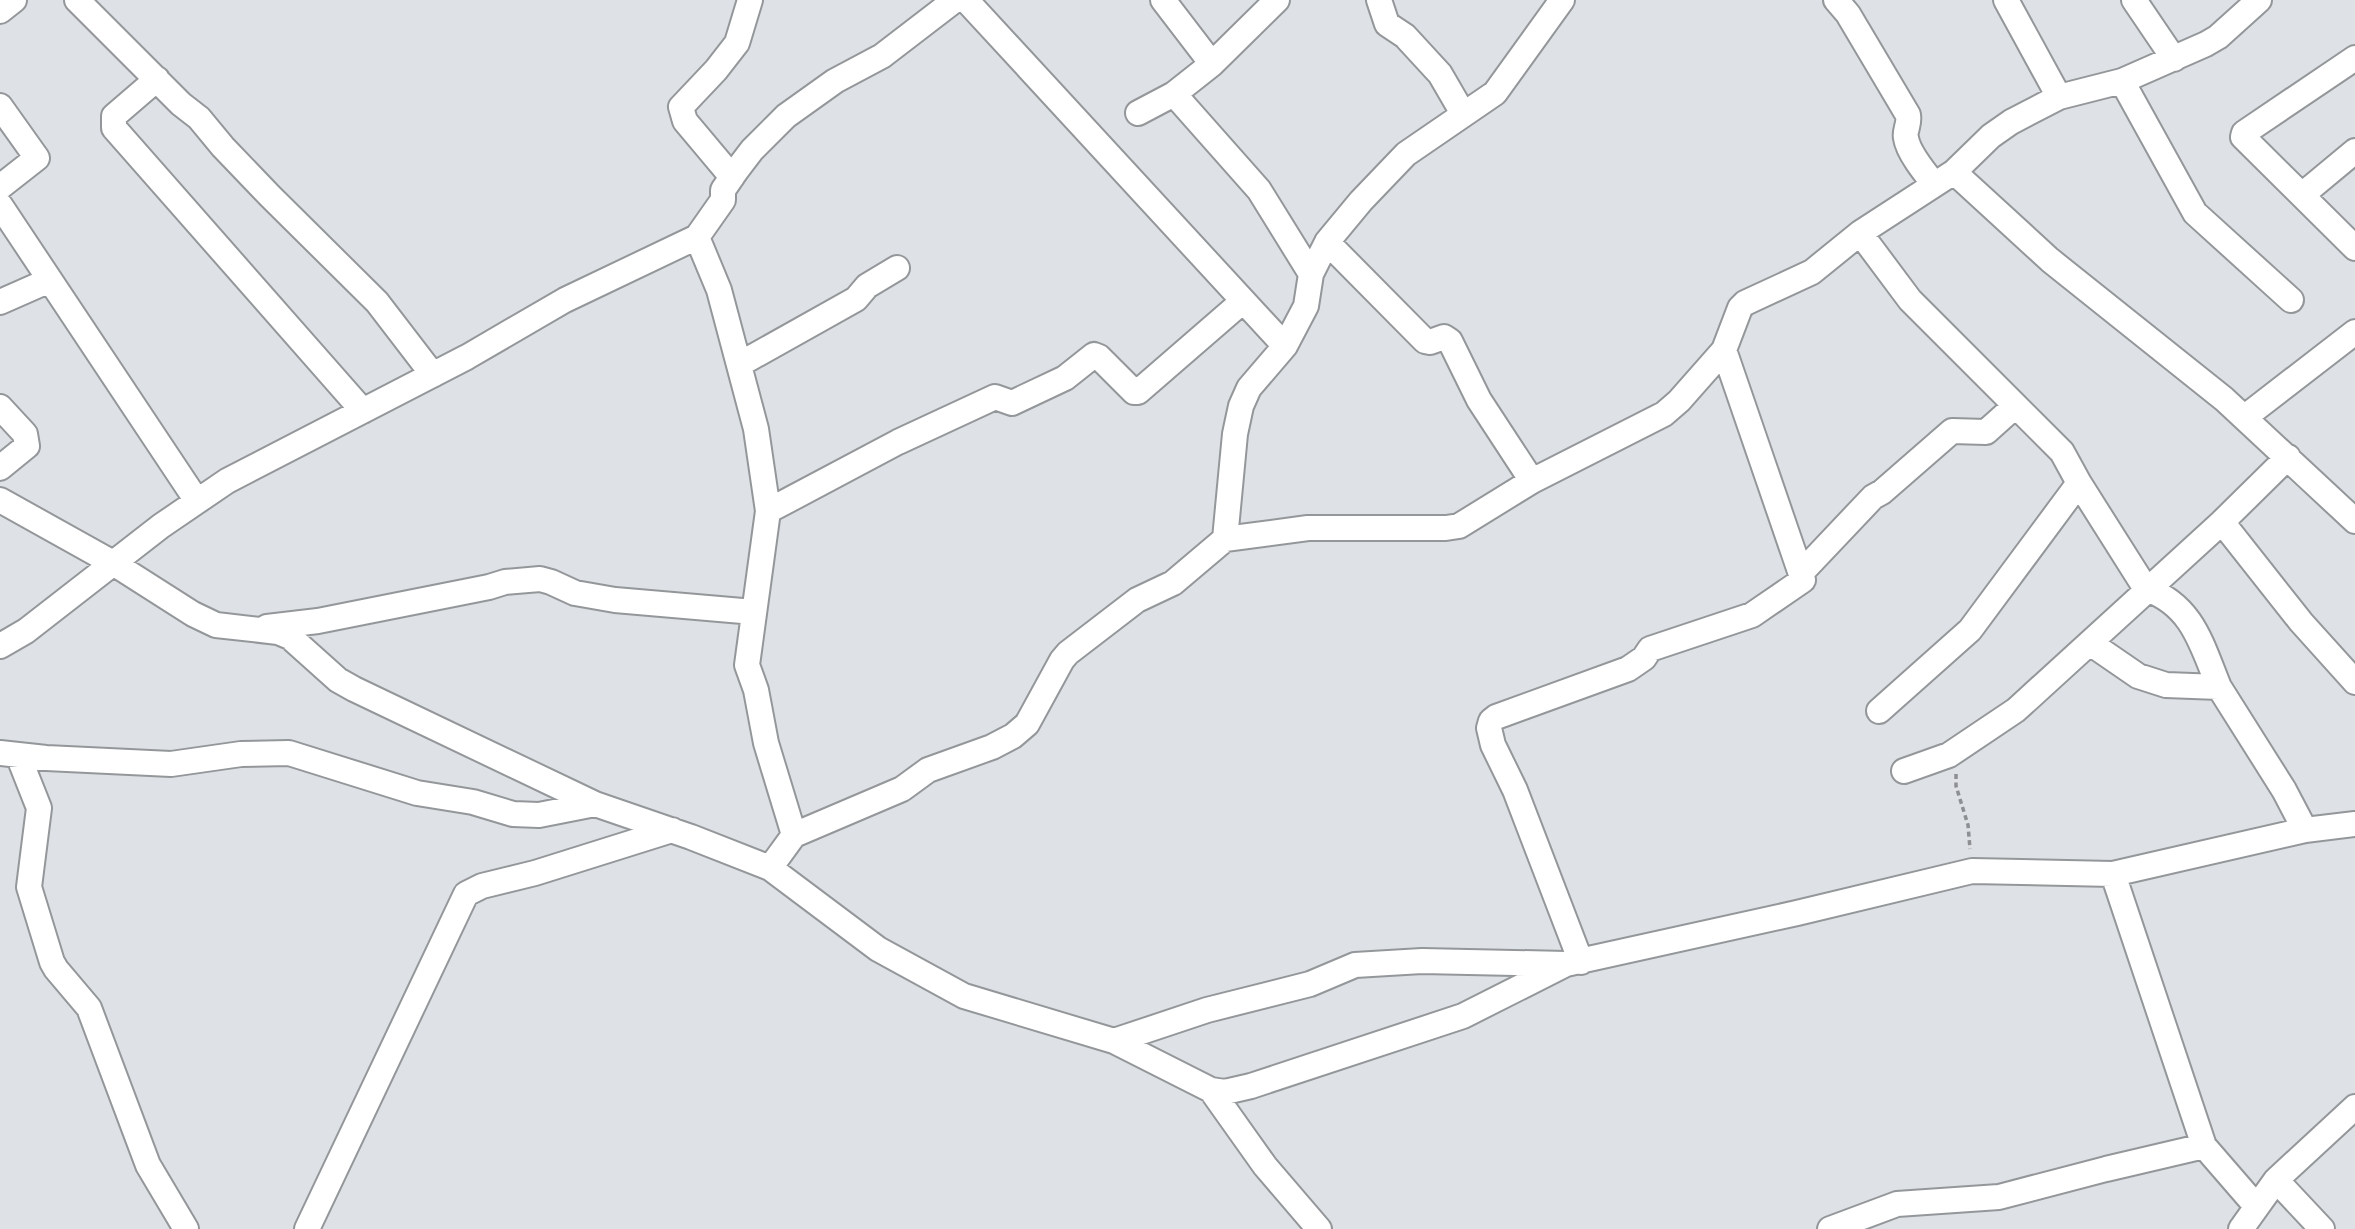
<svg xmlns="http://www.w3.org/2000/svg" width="2355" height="1229" font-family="'Crimson Pro',serif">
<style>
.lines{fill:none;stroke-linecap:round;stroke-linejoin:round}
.minor-casing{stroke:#94979a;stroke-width:28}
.path{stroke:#8d8f92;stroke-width:3.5;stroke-dasharray:5 3.5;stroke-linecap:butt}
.minor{stroke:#fff;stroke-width:24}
</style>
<rect width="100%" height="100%" fill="#dee1e5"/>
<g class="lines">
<defs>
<path id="minor" d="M77,0L181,104L199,118L223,147L270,196L377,302L433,375
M966,0L1285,346
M1163,0L1212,64
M1379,0L1387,24L1405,36L1440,74L1458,105L1465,112
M1836,0L1848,14L1908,115C1910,124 1904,131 1906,138C1908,152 1925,173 1934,184
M2006,0L2059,97
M2134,0L2174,59
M0,11L14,0
M2355,58L2244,133L2243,137L2355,248
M157,79L114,116V128L363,411
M2122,81L2195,213L2291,300
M1174,94L1259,190L1311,274
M0,106L37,158L0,187
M1138,113L1174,94L1212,64L1277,0
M1954,172L2050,260L2224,399L2355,521
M732,177L685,121L681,107L716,70L737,43L750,0
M2302,195L2355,151
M0,205L197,501
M1860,233L1910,300L2062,452L2079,483L2146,589C2193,605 2202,646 2219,687
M1327,242L1425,341L1430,342L1444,337L1450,341L1479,400L1532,481
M0,302L50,280
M740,364L856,299L867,286L897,268
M0,407L25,434L27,446L0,468
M2245,417L2355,332
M0,500L113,563L193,614L216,625L278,632L290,637L338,680L354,689L595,804
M768,511L898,442L995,397L1012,403L1065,378L1094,355L1099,357L1134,392H1138L1243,301
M2222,522L2301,622L2355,682
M1225,539L1308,528H1446L1459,526L1532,481L1664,414L1679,401L1724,350L1740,308L1745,303L1812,272L1860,233L1954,172L1991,136L2011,122L2059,97L2122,81L2206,44L2218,37L2259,0
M1802,572L1873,497L1882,492L1952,431L1986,432L2015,406
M267,627L318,621L489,587L505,582L540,579L551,582L575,593L615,600L754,612
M2090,643L2138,676L2166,685L2219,687L2284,790L2305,830
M0,646L26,631L161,526L227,481L467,357L565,300L697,237
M1879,711L1970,630L2079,483
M0,753L46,758L171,764L241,754L289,753L417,793L473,802L513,814L539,815L595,804L691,837L770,868L878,949L964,996L1114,1041L1207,1010L1310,984L1355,965L1422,961L1566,964L1797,913L1972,871L2113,874L2305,830L2355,824
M18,755L39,808L29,887L52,962L56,969L89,1008L148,1165L186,1229
M1904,771L1949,755L2016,710L2222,522L2288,457
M794,835L902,789L928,770L992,747L1013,736L1027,724L1062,660L1068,653L1137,600L1173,583L1225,539L1235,434L1241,406L1249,388L1285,346L1306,306L1311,274L1327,242L1361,201L1406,154L1495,93L1562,0
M770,868L794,835L766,743L756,690L747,665L768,511L756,429L719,290L697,237L723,200V190L736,171L752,150L786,116L835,81L882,56L955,0
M2113,874L2204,1146
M1581,962L1515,790L1493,745L1489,728L1491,721L1496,717L1628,669L1644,658L1650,649L1752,615L1803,580L1724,350
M1114,1041L1211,1090L1225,1092L1251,1086L1463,1016L1564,965
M1211,1090L1265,1166L1319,1229
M2276,1180L2322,1229
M307,1229L466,894L482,886L535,873L672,830
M1830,1229L1897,1204L1999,1197L2106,1169L2204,1146L2256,1206
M2241,1229L2276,1180L2355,1107"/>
</defs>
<use href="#minor" class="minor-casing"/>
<path class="path" d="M1956,774V786L1968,825L1970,849"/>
<use href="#minor" class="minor"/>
</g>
</svg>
